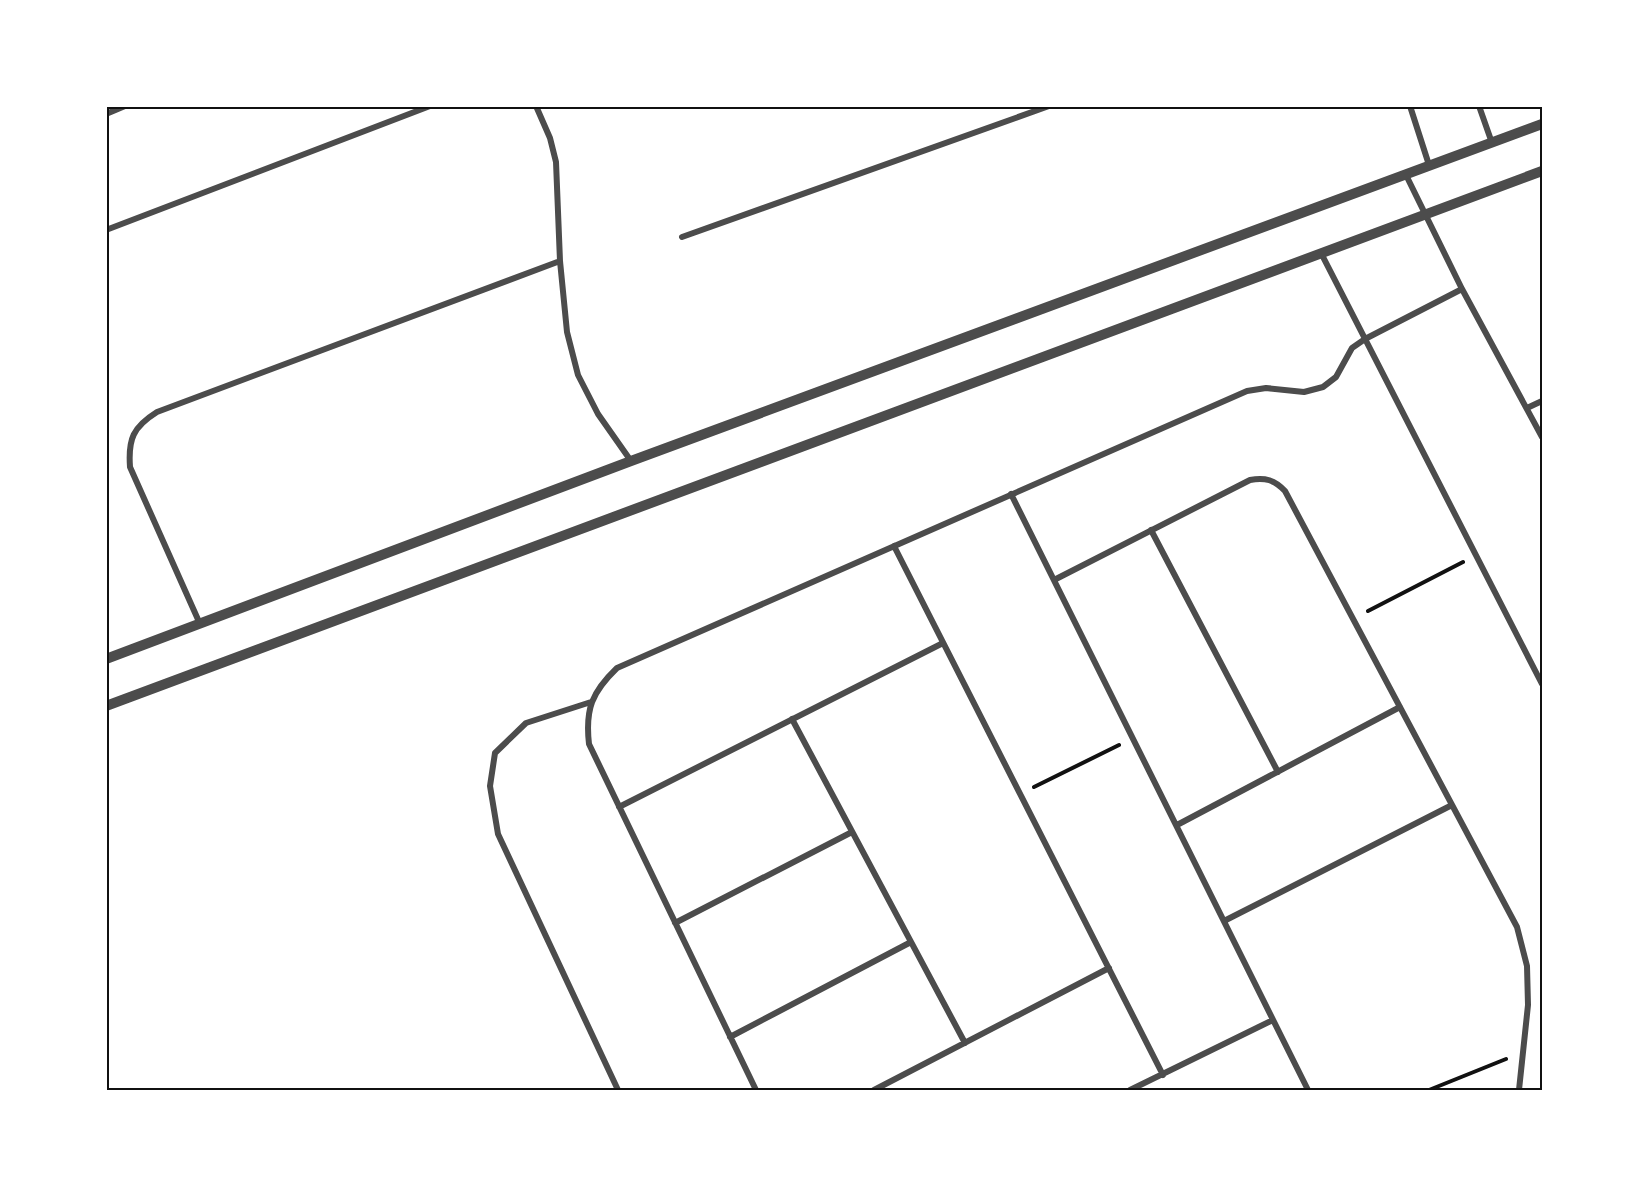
<svg xmlns="http://www.w3.org/2000/svg" width="1649" height="1197" font-family="Karla,sans-serif">
<style>
.lines{fill:none;stroke-linecap:round;stroke-linejoin:round}
.path{stroke:#111;stroke-width:4}
.minor{stroke:#4c4c4c;stroke-width:6}
.tertiary{stroke:#4c4c4c;stroke-width:10}
.neatline{fill:none;stroke:#111;stroke-width:2}
</style>
<rect width="100%" height="100%" fill="#fff"/>
<g class="lines">
<path class="path" d="M1368,611L1463,562
M1034,787L1119,745
M1429,1090L1506,1059"/>
<path class="minor" d="M536,106L550,138L556,162L560,261L567,332L578,375L598,414L631,461
M1410,106L1429,165
M1479,106L1492,143
M106,114L125,106
M1406,175L1462,289L1542,437
M106,230L430,106
M682,237L1049,106
M1322,255L1542,684
M1527,408L1542,401
M1011,494L1308,1090
M1151,530L1278,772
M894,546L1163,1075
M1054,580L1250,480C1265,477 1275,480 1285,491L1517,927L1527,966L1528,1005L1519,1090
M200,624L130,467C128,439 133,427 157,412L560,261
M591,702L526,723L495,753L490,786L498,834L618,1090
M792,719L965,1043
M619,807L943,643
M1177,825L1400,707
M1224,921L1452,805
M675,923L852,832
M730,1037L911,942
M756,1090L589,744C585,709 592,692 617,668L1247,391L1266,388L1304,392L1323,387L1336,377L1352,348L1365,339L1462,289
M874,1090L1109,968
M1130,1090L1273,1020"/>
<path class="tertiary" d="M106,659L631,461L1542,124
M106,706L1542,171"/>
</g>
<rect width="1649" height="1197" fill="none" stroke="#ffffff" stroke-width="216"/>
<rect x="108" y="108" width="1433" height="981" class="neatline"/>
</svg>
